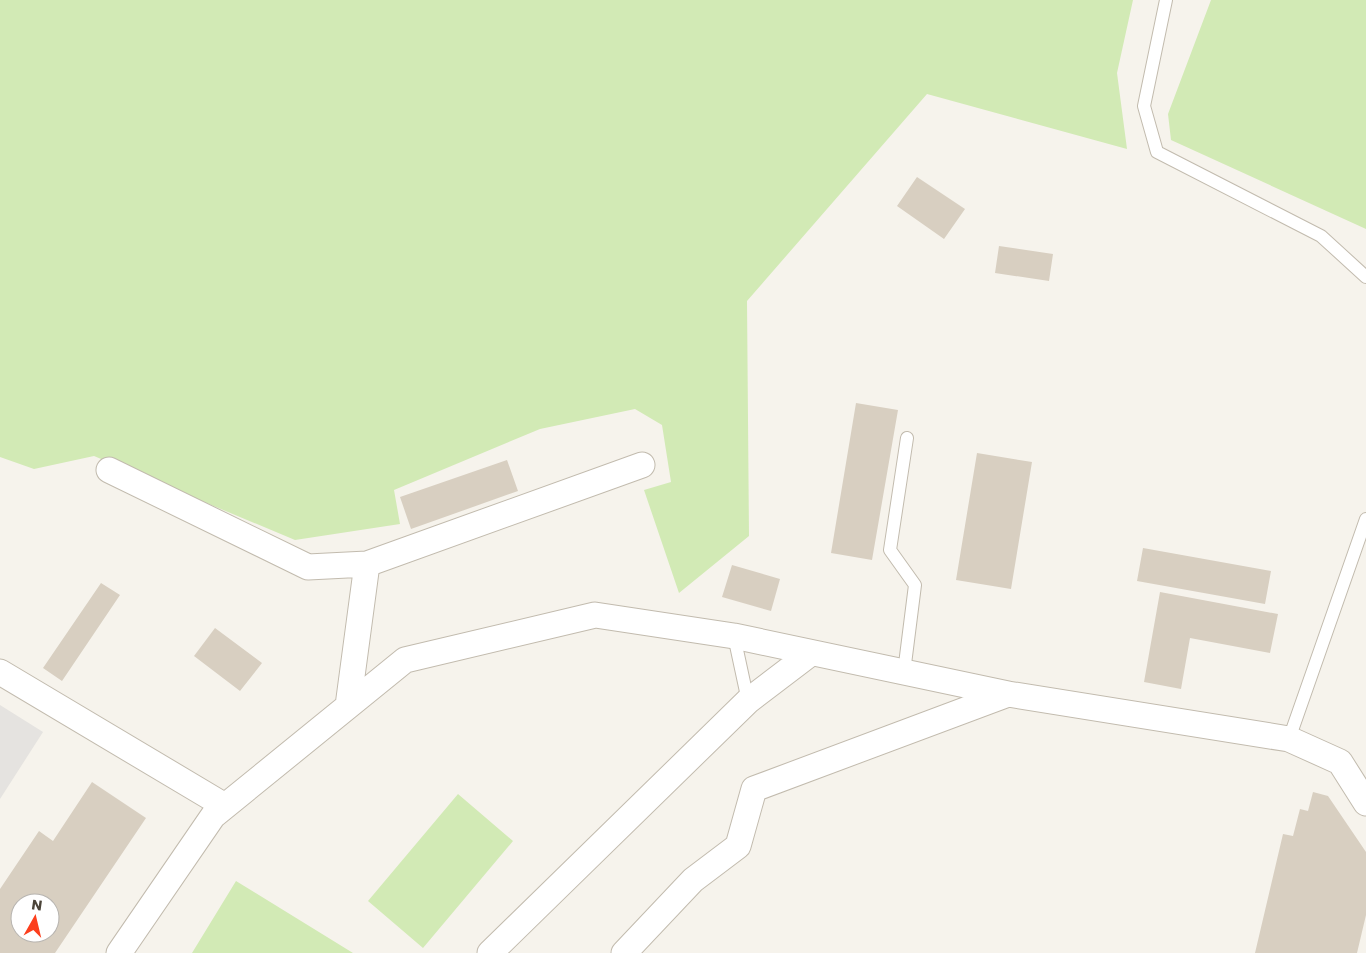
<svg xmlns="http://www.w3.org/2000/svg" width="1366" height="953" font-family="Poppins,sans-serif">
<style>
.green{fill:#d2eab5}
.parking{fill:#e5e3e0}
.building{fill:#d8cfc1;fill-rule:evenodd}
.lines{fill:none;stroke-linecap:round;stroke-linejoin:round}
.lane-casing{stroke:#c2bbae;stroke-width:14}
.street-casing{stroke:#c2bbae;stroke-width:27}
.lane{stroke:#fff;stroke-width:12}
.street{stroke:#fff;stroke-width:25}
</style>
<rect width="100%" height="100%" fill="#f6f3ec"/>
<path class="green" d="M0,0H1133L1117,73L1127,149L927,94L747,301L749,536L679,593L644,490L671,482L662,425L635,409L540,429L394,490L400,524L295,540L94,456L34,469L0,457Z
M1211,0H1366V229L1171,140L1168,114Z
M458,794L513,841L423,948L368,901Z
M236,881L353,953H192Z"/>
<path class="parking" d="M0,705L43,732L0,799Z"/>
<path class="building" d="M917,177L965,209L944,239L897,206Z
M999,246L1053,254L1049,281L995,273Z
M856,403L898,410L872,560L831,553Z
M977,453L1032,462L1011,589L956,580Z
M507,460L518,491L411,529L400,497Z
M1143,548L1271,571L1265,604L1137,581Z
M732,565L780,579L771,611L722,597Z
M101,583L120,595L62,681L43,668Z
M1160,592L1278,614L1270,653L1190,638L1181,689L1144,682Z
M215,628L262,663L240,691L194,656Z
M92,782L146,818L55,953H0V889L39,831L53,841ZM20,903H50V933H20Z
M1313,792L1328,796L1366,852V915L1357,953H1255L1283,834L1293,836L1300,809L1308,811Z"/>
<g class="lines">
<defs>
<path id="lane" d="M1166,0L1144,106L1157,152L1321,236L1366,277
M734,636L748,701
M904,672L915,585L890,550L907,438
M1289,739L1366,519"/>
<path id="street" d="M109,470L308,567L367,564L642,465
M0,672L225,806
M348,706L367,564
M119,953L213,816L405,660L595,615L734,636L1008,694L1289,739L1340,762L1366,803
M490,953L748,701L811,653
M624,953L693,880L738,846L754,789L1008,694"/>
</defs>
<use href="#lane" class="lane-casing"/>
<use href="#street" class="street-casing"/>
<use href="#lane" class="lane"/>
<use href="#street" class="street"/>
</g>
<g transform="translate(35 918) rotate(8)"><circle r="24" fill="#ffffff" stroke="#b7b4b0"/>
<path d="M0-4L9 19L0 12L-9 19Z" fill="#fc3f1d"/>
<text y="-8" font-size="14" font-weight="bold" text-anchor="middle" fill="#4b4439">N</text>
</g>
</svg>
